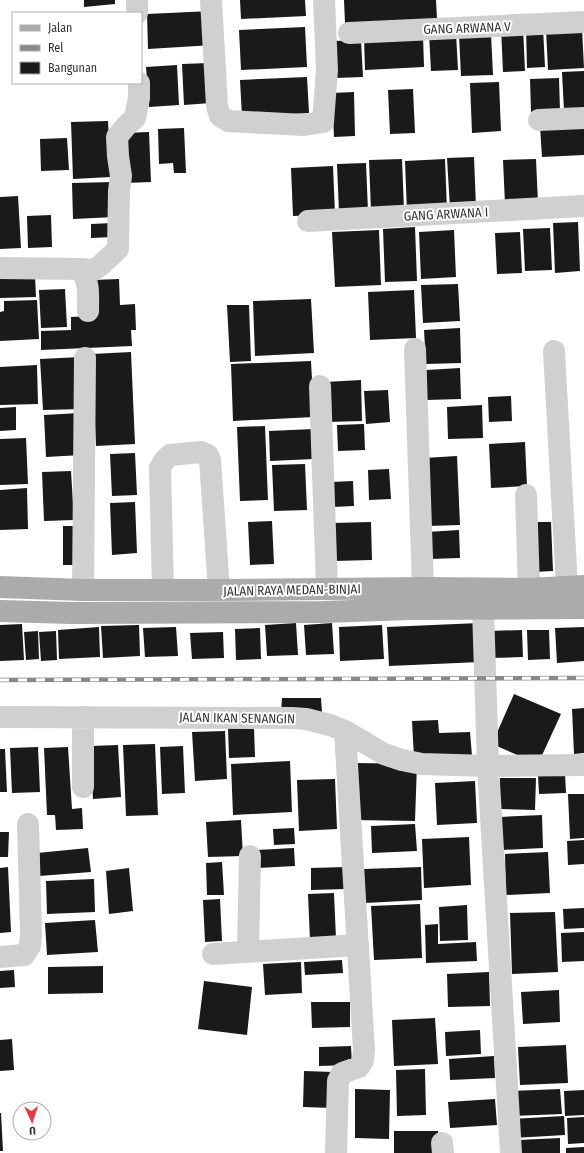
<svg xmlns="http://www.w3.org/2000/svg" width="584" height="1153" font-family="'Fira Sans Condensed',sans-serif">
<style>
.building{fill:#1a1a1a}
.lines{fill:none;stroke-linecap:round;stroke-linejoin:round}
.minor{stroke:#d0d0d0;stroke-width:22}
.major{stroke:#ababab;stroke-width:22}
.rail-casing{stroke:#888;stroke-width:4.5}
.rail{stroke:#fff;stroke-width:3;stroke-dasharray:9;stroke-linecap:butt}
.labels{text-anchor:middle;dominant-baseline:central;stroke-width:4;stroke-linejoin:round;paint-order:stroke}
.street-label{font-size:13px;fill:#333;stroke:#fff}
</style>
<rect width="100%" height="100%" fill="#fff"/>
<path class="building" d="M84,0H115V4L84,7Z
M240,0H305L306,16L241,19Z
M344,0H436L437,19L345,23Z
M211,11L213,45L148,49L147,14Z
M305,27L307,67L241,70L239,30Z
M523,27L525,71L503,72L501,28Z
M543,28L545,67L527,68L526,29Z
M582,28L584,68L548,70L546,29Z
M456,33L458,70L431,71L429,34Z
M491,34L493,75L461,76L459,35Z
M423,35L424,67L365,70L364,37Z
M361,40L363,77L335,78L333,41Z
M209,63L211,103L184,105L182,64Z
M177,65L179,105L149,107L146,67Z
M584,71V110L564,111L562,72Z
M307,77L309,113L242,117L240,80Z
M559,78L560,111L531,112L530,79Z
M499,82L501,131L472,133L470,83Z
M413,89L415,133L390,134L388,90Z
M354,92L355,136L334,137L332,93Z
M108,121L111,177L73,179L71,122Z
M584,124V155L542,157L540,126Z
M184,128L186,173H174L173,163L159,164L158,129Z
M149,132L151,182L126,183L124,133Z
M67,138L69,170L41,171L40,139Z
M474,157L476,207L450,208L447,158Z
M402,159L404,210L371,211L369,160Z
M445,159L447,210L407,212L405,161Z
M536,159L538,203L505,204L503,160Z
M366,163L368,211L339,212L337,164Z
M333,166L335,214L293,216L291,168Z
M114,182L115,217L73,219L72,183Z
M18,196L21,248L0,249V197Z
M51,215L52,247L28,248L27,216Z
M578,222L580,271L555,273L553,223Z
M112,223L113,237L91,238V224Z
M415,227L417,281L385,282L383,229Z
M550,228L552,270L525,271L523,229Z
M379,230L381,285L335,287L332,232Z
M454,230L456,277L421,279L419,232Z
M520,232L522,273L497,274L495,233Z
M35,276L36,297L0,298V277Z
M119,279L120,305L135,304L136,330H131L132,346L41,350V331L71,330V317L90,316L93,280Z
M458,284L460,321L423,323L421,285Z
M65,289L67,327L41,328L39,290Z
M414,290L416,338L370,340L368,292Z
M311,299L314,353L255,356L253,301Z
M37,300L39,339L0,341V312L4,311V301Z
M227,305H249L251,361L230,362Z
M460,328L461,363L426,364L424,330Z
M131,352L135,444L96,446L92,354Z
M81,357L83,409L43,410L40,359Z
M311,361L314,417L233,421L231,364Z
M37,365L38,404L0,405V367Z
M460,368L461,399L427,400L426,370Z
M361,380L362,421L327,422L325,382Z
M388,390L390,422L366,424L364,391Z
M511,396L512,421L489,422L488,397Z
M482,405L483,438L448,439L447,407Z
M16,407V430L0,431V408Z
M80,413L82,455L46,457L44,415Z
M364,424L365,450L338,451L337,425Z
M265,426L268,500L240,501L237,427Z
M313,429L314,459L270,461L269,431Z
M26,438L28,484L0,485V439Z
M525,442L527,486L491,488L489,444Z
M135,453L137,495L112,496L110,454Z
M457,456L460,525L427,526L424,458Z
M305,464L307,510L274,511L272,465Z
M389,469L391,499L369,500L368,470Z
M71,471L74,520L44,521L42,472Z
M353,481L354,506L332,507L331,482Z
M27,488L28,529L0,530V490Z
M135,502L137,553L112,555L110,503Z
M272,521L274,564L250,565L248,522Z
M371,522L372,560L334,561L332,523Z
M532,522H551L553,571L534,572Z
M63,526H77V565H63Z
M459,530L460,558L429,559L427,532Z
M296,623L298,655L267,656L265,625Z
M332,623L334,654L306,655L304,625Z
M479,623L480,662L389,666L387,627Z
M22,624L24,660L0,661V625Z
M139,625L140,656L103,658L101,626Z
M382,625L384,659L340,661L339,627Z
M99,627L100,657L59,659L58,630Z
M176,627L178,656L145,657L143,628Z
M584,627V661L557,663L555,628Z
M260,628L261,659L236,660L235,629Z
M522,630L523,657L490,658L489,631Z
M527,630H549L550,659L528,660Z
M38,631L39,659L26,660L24,632Z
M56,631L57,660L41,661L39,632Z
M223,632L224,658L192,659L190,633Z
M514,694L561,714L538,764L492,744Z
M282,698H321L322,712H281Z
M584,708V753L574,754L572,709Z
M438,720L439,733L470,732L472,756L414,758L412,721Z
M254,727L255,757L229,758L228,728Z
M225,731L227,779L195,781L192,732Z
M155,744L158,815L126,816L123,745Z
M118,745L121,797L93,799L90,746Z
M183,746L185,793L162,794L160,747Z
M38,747L40,792L12,793L10,748Z
M68,747L72,809L82,808L83,829L56,830L55,815H47L44,748Z
M0,749H5L7,792H0Z
M290,761L292,812L233,815L231,764Z
M356,763L417,764L415,821L354,820Z
M565,774L566,793L539,794L538,775Z
M500,778H536L535,810L500,809Z
M335,779L337,829L299,831L297,780Z
M475,781L477,823L437,825L435,783Z
M568,794H584V838L570,839Z
M542,815L543,848L502,850L500,817Z
M241,820L243,856L208,857L206,822Z
M415,824L417,851L372,853L371,826Z
M294,828L295,844L274,845L273,829Z
M0,832H9L8,857H0Z
M469,837L471,885L424,888L422,839Z
M584,840V864L568,865L567,841Z
M88,848L91,872L39,876L37,853Z
M294,848L295,866L258,868L257,850Z
M548,852L550,893L506,895L505,854Z
M222,862L224,895H207L206,863Z
M8,867L11,932L0,933V868Z
M346,867V889L311,890V868Z
M421,867L422,900L365,903L364,869Z
M129,868L133,911L109,914L106,871Z
M94,879L95,912L47,914L46,881Z
M334,893L336,939L310,940L308,894Z
M220,899L222,941L205,942L203,900Z
M420,904L422,958L374,960L371,906Z
M467,905L468,940L440,941L439,907Z
M584,908V928L564,929L563,909Z
M555,912L558,972L512,974L510,913Z
M95,920L98,952L47,955L45,923Z
M438,924V944L476,942L477,961L426,963L425,925Z
M584,932V961L562,962L561,933Z
M342,960L343,973L305,975L304,962Z
M301,962L302,993L265,995L263,964Z
M103,966V993L48,994V967Z
M14,970L15,987L0,988V971Z
M489,972L490,1006L448,1007L447,974Z
M204,981L252,987L247,1035L198,1029Z
M559,990L560,1022L523,1024L521,992Z
M311,1002H350V1027L312,1028Z
M435,1018L438,1064L394,1066L392,1020Z
M480,1030L481,1054L446,1056L445,1032Z
M12,1039L14,1070L0,1071V1040Z
M566,1045L568,1083L520,1085L518,1047Z
M351,1046L352,1065L319,1066V1047Z
M494,1056L495,1078L450,1080L449,1059Z
M425,1069L426,1115L397,1116L396,1070Z
M304,1071L334,1072L333,1108L303,1107Z
M355,1089L390,1090L389,1139L355,1138Z
M560,1089L562,1114L512,1116L511,1091Z
M584,1090V1115L565,1116L564,1091Z
M495,1099L497,1125L450,1128L448,1102Z
M0,1113H1L3,1151H0Z
M564,1116L565,1135L513,1138L512,1119Z
M584,1117V1143L568,1144L567,1118Z
M394,1131H438V1153H394Z
M560,1138V1153H520L519,1140Z
M584,1147V1153H566V1148Z"/>
<g class="lines">
<path class="minor" d="M211,0L217,106L220,116L228,121L304,125L323,122L327,70L324,0
M137,13V0
M349,33L584,22
M539,120L584,118
M308,221L584,206
M0,268L80,269C90,281 88,296 88,311
M80,269L94,270L102,264L118,249L119,191L121,176L118,156L117,137L126,126L135,118L139,98V83
M415,349L423,588
M554,351L567,587
M320,386L327,589
M526,495L529,589
M83,590L85,358
M163,590L160,468L164,461L170,455L201,452L208,455L210,460L219,590
M483,609L488,766L511,1153
M0,717L292,718L306,719L330,725L345,731L384,754L402,760L422,764L488,766L584,765
M83,717V787
M248,952L250,856
M213,954L358,945
M0,957L24,955L30,946L31,934L28,824
M442,1143L443,1153
M336,1153L338,1081L342,1073L359,1067L363,1060L364,1050L345,731"/>
<path class="major" d="M0,587L83,590H219L423,588L529,589L584,586
M0,611L72,613L323,612L409,609L584,608"/>
<defs>
<path id="rail" d="M0,680L584,678"/>
</defs>
<use href="#rail" class="rail-casing"/>
<use href="#rail" class="rail"/>
</g>
<g class="labels">
<g class="street-label">
<text transform="translate(467 28) rotate(-2)">GANG ARWANA V</text>
<text transform="translate(446 214) rotate(-3)">GANG ARWANA I</text>
<text transform="translate(292 590) rotate(-1)">JALAN RAYA MEDAN-BINJAI</text>
<text transform="translate(237 718) rotate(1)">JALAN IKAN SENANGIN</text>
</g>
</g>
<rect x="12" y="12" width="130" height="72" fill="#ffffff" stroke="#adadad"/>
<rect x="20" y="25" width="20" height="6" fill="#ababab" stroke="#adadad"/>
<text x="48" y="32" font-size="12" fill="#333333">Jalan</text>
<rect x="20" y="45" width="20" height="6" fill="#888888" stroke="#adadad"/>
<text x="48" y="52" font-size="12" fill="#333333">Rel</text>
<rect x="20" y="62" width="20" height="12" fill="#1a1a1a" stroke="#adadad"/>
<text x="48" y="72" font-size="12" fill="#333333">Bangunan</text>
<g transform="translate(32 1121) rotate(177)"><circle r="19" fill="#ffffff" stroke="#adadad"/>
<path d="M0-3L7 15L0 10L-7 15Z" fill="#e63946"/>
<text y="-6" font-size="11" font-weight="bold" text-anchor="middle" fill="#333333">U</text>
</g>
</svg>
